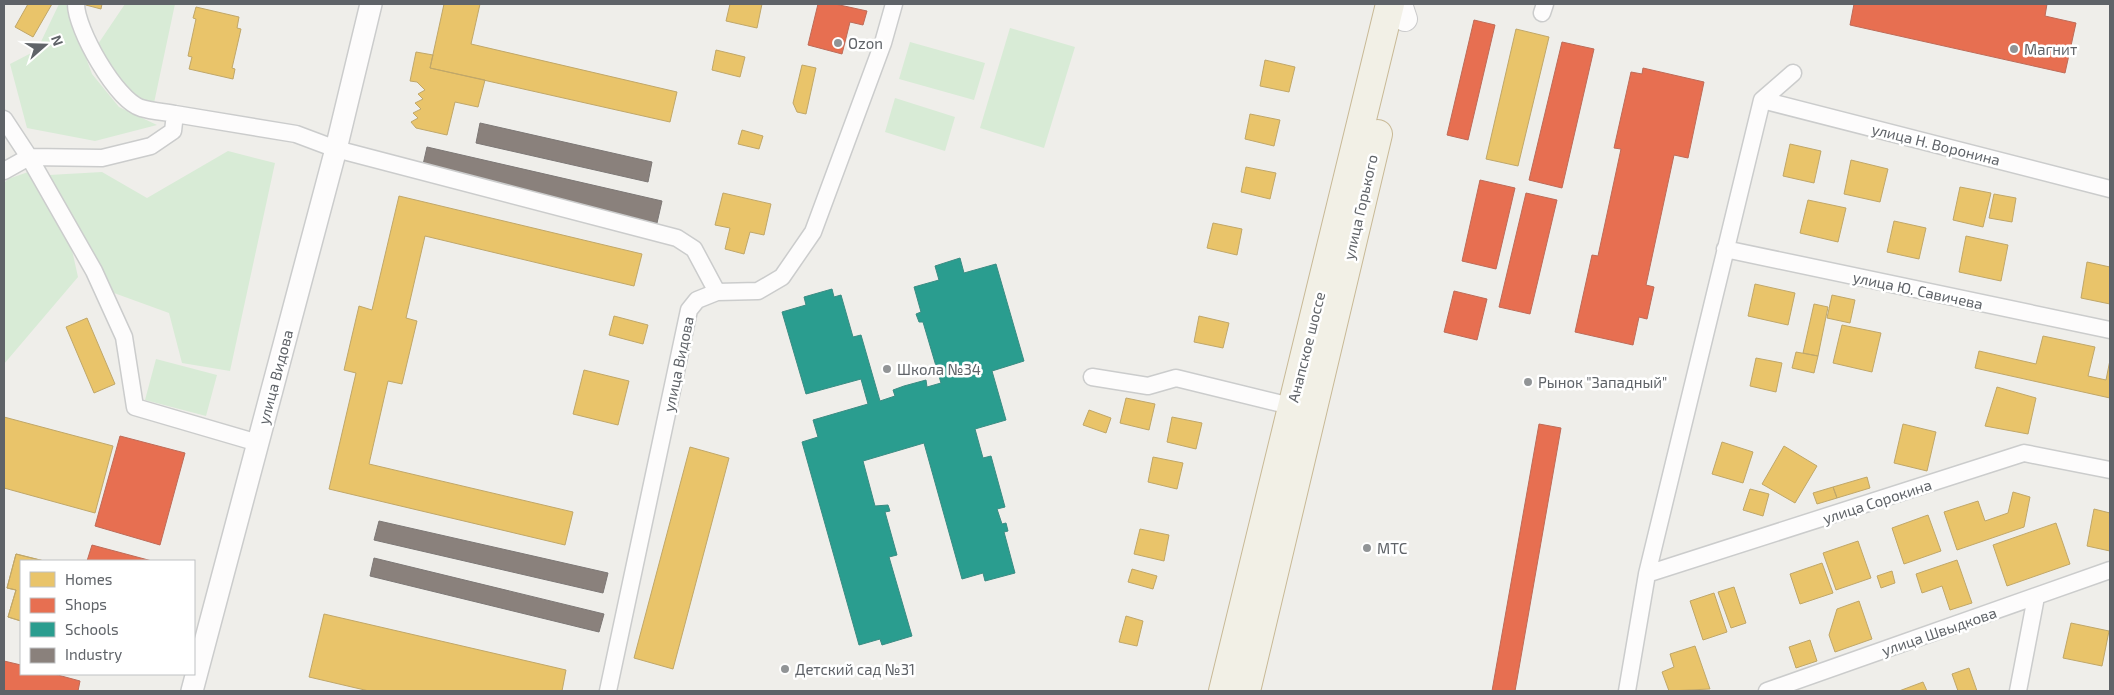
<svg xmlns="http://www.w3.org/2000/svg" width="2114" height="695" font-family="'Exo 2',sans-serif">
<style>
.green{fill:#d8ebd6}
.homes{fill:#e9c46a;stroke:#c0a769}
.shops{fill:#e76f51;stroke:#be6b58}
.schools{fill:#2a9d8f;stroke:#3a8c83}
.industry{fill:#8a817c;stroke:#7d7876}
.lines{fill:none;stroke-linecap:round;stroke-linejoin:round}
.minor-casing{stroke:#cbcccc;stroke-width:19}
.tertiary-casing{stroke:#cbcccc;stroke-width:24}
.secondary-casing{stroke:#cacacb;stroke-width:26}
.trunk-casing{stroke:#c8b996;stroke-width:30}
.minor{stroke:#fdfcfc;stroke-width:16}
.tertiary{stroke:#fdfcfc;stroke-width:21}
.secondary{stroke:#fdfcfc;stroke-width:24}
.trunk{stroke:#f2f0e6;stroke-width:28}
.poi-dot{fill:#919496;stroke:#fff;stroke-width:2}
.labels{text-anchor:middle;dominant-baseline:central;stroke-width:5;stroke-linejoin:round;paint-order:stroke}
.poi-label{font-size:15px;fill:#5f6368;stroke:#fff;text-anchor:start}
.street-label{font-size:15px;fill:#5f6368;stroke:#fff}
</style>
<rect width="100%" height="100%" fill="#efeeea"/>
<path class="green" d="M59,4H66L92,74L119,107L157,125L95,141L27,128L10,64L37,50Z
M125,4H175L154,103L141,102L126,89L96,47Z
M1010,28L1075,47L1044,148L980,128Z
M910,42L985,63L974,100L899,79Z
M895,98L955,117L945,151L885,132Z
M228,151L275,163L230,371L182,363L169,313L114,293L49,175L102,172L147,198Z
M31,171L72,250L78,277L4,364V183L8,179Z
M156,359L217,375L206,416L145,400Z"/>
<path class="homes" d="M28,4H52L33,37L15,27Z
M82,4H102L101,9Z
M444,4H480L471,44L677,92L670,122L430,68Z
M730,4H762L757,28L726,21Z
M196,7L239,17L237,28L241,29L232,68L235,69L233,79L189,69L192,57L188,56L196,19L193,18Z
M1516,29L1549,37L1518,166L1486,159Z
M716,50L745,57L740,77L712,70Z
M416,52L433,55L430,68L485,80L478,107L455,102L447,135L416,128L411,122L418,118L413,113L421,109L415,103L423,99L418,94L425,90L417,82L410,81Z
M1265,60L1295,67L1289,92L1260,86Z
M802,65L816,68L806,114L797,112L793,103Z
M1250,114L1280,120L1274,146L1245,139Z
M742,130L763,136L759,149L738,144Z
M1790,144L1821,151L1814,183L1783,176Z
M1851,160L1888,169L1880,202L1844,194Z
M1246,167L1276,173L1270,199L1241,192Z
M1960,187L1991,193L1983,227L1953,220Z
M723,193L771,204L764,235L750,232L744,254L725,249L730,228L715,225Z
M1994,194L2016,198L2012,222L1989,218Z
M399,196L642,254L634,286L425,236L406,318L417,321L402,384L388,381L369,464L573,512L565,545L329,489L356,373L344,370L359,306L372,310Z
M1808,200L1846,208L1838,242L1800,233Z
M1894,221L1926,228L1919,259L1887,252Z
M1213,223L1242,229L1237,255L1207,248Z
M1966,236L2008,245L2001,281L1959,272Z
M2087,262L2110,267V304L2081,298Z
M1755,284L1795,293L1788,325L1748,316Z
M1832,295L1855,300L1850,323L1827,318Z
M1814,304L1828,307L1818,356L1803,353Z
M614,316L648,325L643,344L609,335Z
M1199,316L1229,323L1223,348L1194,342Z
M87,318L115,384L94,393L66,327Z
M1842,325L1881,333L1872,372L1833,363Z
M2043,336L2095,347L2088,376L2106,380L2110,360V398L1975,368L1979,351L2036,364Z
M1796,352L1818,356L1814,373L1792,368Z
M1756,358L1782,363L1776,392L1750,386Z
M584,370L629,381L618,425L573,414Z
M1997,387L2036,398L2028,434L1985,426Z
M1126,398L1155,404L1149,430L1120,423Z
M1089,410L1111,418L1106,433L1083,425Z
M4,417L113,446L95,513L4,488Z
M1172,417L1202,423L1196,449L1167,442Z
M1903,424L1936,432L1927,471L1894,463Z
M1722,442L1753,452L1743,483L1712,474Z
M1784,446L1817,466L1795,503L1762,484Z
M690,447L729,458L673,669L634,658Z
M1153,457L1183,463L1177,489L1148,482Z
M1867,477L1870,488L1837,498L1833,487Z
M1833,487L1837,498L1817,504L1813,493Z
M1750,489L1769,494L1763,516L1743,510Z
M2013,492L2030,497L2024,527L1957,550L1944,512L1978,501L1985,521L2008,513Z
M2094,509L2110,513V551L2087,546Z
M1928,515L1941,551L1904,564L1892,528Z
M2056,523L2070,564L2007,586L1993,545Z
M1140,529L1169,535L1164,561L1134,554Z
M1858,541L1871,578L1836,590L1823,553Z
M16,554L44,561H21V621L8,617L16,590L7,588Z
M16,554L44,561H21V621L8,617L16,590L7,588Z
M1957,560L1972,603L1950,610L1942,586L1922,593L1916,574Z
M1822,563L1833,593L1800,604L1790,574Z
M1132,569L1157,576L1153,589L1128,582Z
M1892,571L1895,583L1881,588L1877,576Z
M1734,587L1746,623L1731,628L1718,592Z
M1714,593L1727,632L1703,640L1690,601Z
M1859,601L1872,639L1835,652L1829,635L1837,609Z
M324,614L566,670L562,691H369L309,677Z
M1126,616L1143,621L1137,646L1119,642Z
M2071,623L2109,631L2102,666L2063,658Z
M1810,640L1817,661L1796,668L1789,647Z
M1695,646L1710,689L1669,691L1662,672L1674,667L1670,654Z
M1969,668L1977,691H1958L1952,674Z
M1923,682L1927,691H1899Z"/>
<path class="shops" d="M818,4H835L867,11L863,25L850,22L842,54L808,45Z
M1854,4H2047L2045,16L2076,23L2065,73L1850,25Z
M1474,20L1495,25L1468,140L1447,135Z
M1562,42L1594,49L1562,188L1529,180Z
M1643,68L1704,82L1688,158L1674,155L1646,285L1654,287L1647,319L1639,317L1633,345L1575,332L1592,255L1598,256L1621,149L1614,148L1631,72L1642,74Z
M1480,180L1515,188L1496,269L1462,261Z
M1526,193L1557,200L1530,314L1499,307Z
M1454,291L1487,299L1477,340L1444,332Z
M1539,424L1561,428L1515,691H1492Z
M120,436L185,453L160,545L95,526Z
M92,545L152,561H87Z
M4,661L21,665V674H54L80,681L78,691H4Z"/>
<path class="schools" d="M960,258L964,273L996,264L1024,361L992,371L1006,420L975,429L983,458L991,456L1005,507L997,509L1002,524L1006,523L1008,531L1004,532L1015,573L985,581L983,573L962,579L924,443L863,461L875,506L888,505L890,511L885,512L897,555L889,557L912,636L882,645L880,639L859,645L802,442L818,437L813,420L868,404L861,379L806,394L782,312L806,305L804,297L832,289L834,297L841,295L853,337L861,335L880,401L895,396L893,390L904,386L926,380L927,387L941,383L923,322H919L916,314L921,312L914,287L939,280L935,266Z"/>
<path class="industry" d="M480,123L652,162L648,182L476,143Z
M427,147L662,201L657,223L422,169Z
M379,521L608,573L603,593L374,540Z
M374,558L604,614L599,632L370,576Z"/>
<g class="lines">
<defs>
<path id="minor" d="M76,4C76,29 116,100 141,108C152,111 164,112 175,114
M1542,13L1545,4
M1762,100L2110,189
M4,119L29,157L94,271L124,337L135,407L258,443
M4,171L29,157L102,158L151,146L173,131L175,114L296,134L336,149L677,238L694,249L717,292
M1725,249L2110,330
M1092,377L1148,386L1176,378L1299,408
M1647,574L2024,453L2110,470
M608,691L689,310L697,300L717,292L758,291L782,277L813,232L883,43L894,4
M1627,691L1647,574L1762,100L1793,73
M1767,691L2110,570
M2018,691L2036,597"/>
<path id="tertiary" d="M192,691L336,149L371,4"/>
<path id="secondary" d="M1400,4L1405,19"/>
<path id="trunk" d="M1223,691L1390,4
M1246,691L1378,134"/>
</defs>
<use href="#minor" class="minor-casing"/>
<use href="#tertiary" class="tertiary-casing"/>
<use href="#secondary" class="secondary-casing"/>
<use href="#trunk" class="trunk-casing"/>
<use href="#minor" class="minor"/>
<use href="#tertiary" class="tertiary"/>
<use href="#secondary" class="secondary"/>
<use href="#trunk" class="trunk"/>
</g>
<g class="poi-dot">
<circle cx="838" cy="43" r="5"/>
<circle cx="2014" cy="49" r="5"/>
<circle cx="887" cy="369" r="5"/>
<circle cx="1528" cy="382" r="5"/>
<circle cx="1367" cy="548" r="5"/>
<circle cx="785" cy="669" r="5"/>
</g>
<g class="labels">
<g class="poi-label">
<text x="848" y="43">Ozon</text>
<text x="2024" y="49">Магнит</text>
<text x="897" y="369">Школа №34</text>
<text x="1538" y="382">Рынок "Западный"</text>
<text x="1377" y="548">МТС</text>
<text x="795" y="669">Детский сад №31</text>
</g>
<g class="street-label">
<text transform="translate(1936 144) rotate(14)">улица Н. Воронина</text>
<text transform="translate(1360 207) rotate(-77)">улица Горького</text>
<text transform="translate(1918 290) rotate(12)">улица Ю. Савичева</text>
<text transform="translate(1306 347) rotate(-76)">Анапское шоссе</text>
<text transform="translate(678 364) rotate(-78)">улица Видова</text>
<text transform="translate(275 377) rotate(-75)">улица Видова</text>
<text transform="translate(1877 501) rotate(-18)">улица Сорокина</text>
<text transform="translate(1939 631) rotate(-19)">улица Швыдкова</text>
</g>
</g>
<rect width="2114" height="695" fill="none" stroke="#5f6368" stroke-width="10"/>
<rect x="20" y="560" width="175" height="115" fill="#ffffff" stroke="#bfc1c3"/>
<rect x="30" y="572" width="25" height="15" fill="#e9c46a" stroke="#bfc1c3"/>
<text x="65" y="585" font-size="15" fill="#5f6368">Homes</text>
<rect x="30" y="598" width="25" height="15" fill="#e76f51" stroke="#bfc1c3"/>
<text x="65" y="610" font-size="15" fill="#5f6368">Shops</text>
<rect x="30" y="622" width="25" height="15" fill="#2a9d8f" stroke="#bfc1c3"/>
<text x="65" y="635" font-size="15" fill="#5f6368">Schools</text>
<rect x="30" y="648" width="25" height="15" fill="#8a817c" stroke="#bfc1c3"/>
<text x="65" y="660" font-size="15" fill="#5f6368">Industry</text>
<g transform="translate(45 45) rotate(70)" stroke="#ffffff" stroke-width="4" paint-order="stroke">
<path d="M0-4L9 19L0 12L-9 19Z" fill="#5f6368"/>
<text y="-8" font-size="14" font-weight="bold" text-anchor="middle" fill="#5f6368">N</text>
</g>
</svg>
